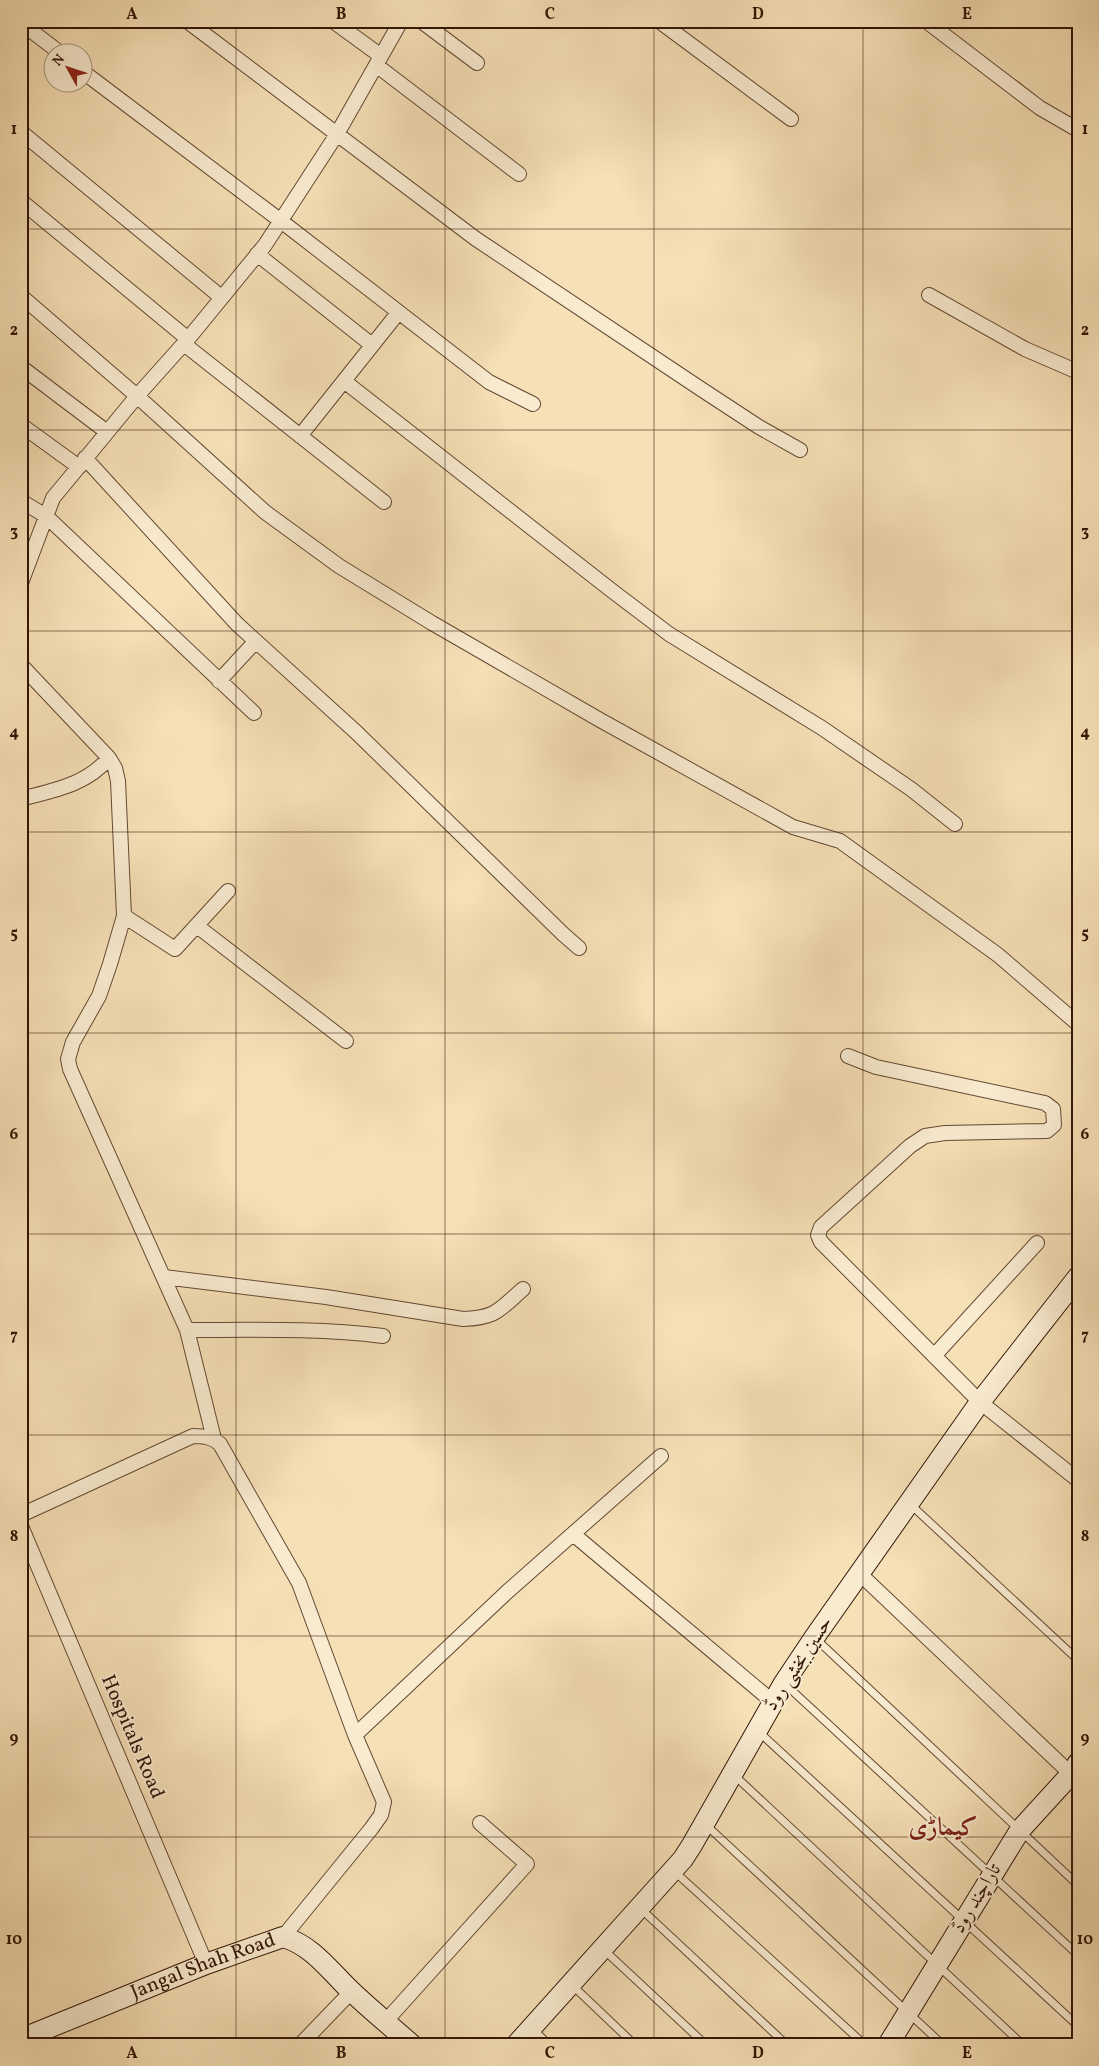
<svg xmlns="http://www.w3.org/2000/svg" width="1099" height="2066" font-family="Vollkorn,Amiri,serif">
<style>
.lines{fill:none;stroke-linecap:round;stroke-linejoin:round}
.lane-casing{stroke:#644832;stroke-width:9}
.street-casing{stroke:#644832;stroke-width:16}
.secondary-casing{stroke:#331506;stroke-width:22}
.lane{stroke:#f9ebd0;stroke-width:7}
.street{stroke:#f9ebd0;stroke-width:14}
.secondary{stroke:#f9ebd0;stroke-width:20}
.grid{fill:none;stroke:#331506;stroke-width:1;stroke-opacity:0.55}
.labels{text-anchor:middle;dominant-baseline:central;stroke-width:4;stroke-linejoin:round;paint-order:stroke}
.street-label{font-size:20px;fill:#331506;stroke:#f9ebd0}
.district-label{font-size:25px;font-weight:bold;fill:#7a1f14;stroke:#f9ebd0}
.neatline{fill:none;stroke:#331506;stroke-width:2}
.grid-label{font-size:16px;text-anchor:middle;font-weight:bold;fill:#331506}
</style>
<rect width="100%" height="100%" fill="#f6e0b6"/>
<filter id="stains"><feTurbulence type="fractalNoise" baseFrequency=".004" numOctaves="4"/><feColorMatrix values="0 0 0 0 .2 0 0 0 0 .09 0 0 0 0 .02 0 0 0 .5 -.17"/></filter>
<radialGradient id="worn" r=".72"><stop offset=".6" stop-color="#630" stop-opacity="0"/><stop offset="1" stop-color="#630" stop-opacity=".3"/></radialGradient>
<g class="lines">
<defs>
<path id="lane" d="M911,1505L1078,1660
M816,1639L1078,1885
M786,1685L1078,1955
M759,1732L1078,2026
M734,1775L1023,2045
M706,1825L943,2045
M675,1872L865,2045
M641,1909L787,2045
M604,1950L706,2045
M572,1985L635,2045
M533,2029L549,2045"/>
<path id="street" d="M187,21L476,239L704,391L759,427L800,450
M333,21L381,56
M421,21L477,63
M659,21L791,119
M926,21L1040,108L1078,130
M21,23L59,52
M376,65L519,174
M82,71L281,221L489,382L533,404
M21,132L221,297
M21,201L188,339
M257,254L372,345
M929,295L1025,349L1078,372
M21,296L137,396L265,512L339,566L432,623L600,720L793,827L840,841L998,955L1078,1024
M184,344L384,502
M21,367L107,432
M344,381L611,590L669,634L822,728L911,789L955,824
M21,425L79,467
M300,436L398,313
M85,458L237,624L356,732L563,934L579,948
M21,501L46,516L254,713
M21,583L53,498L137,396L188,339L265,245L337,134L401,21
M21,665L109,758L115,768L118,781L124,916L110,964L99,996L73,1042L68,1059L70,1069L187,1330L214,1439
M219,681L256,641
M21,799C54,790 86,785 109,758
M124,916L175,949L228,891
M197,926L346,1041
M848,1056L876,1067L1045,1103L1053,1109L1054,1125L1047,1131L945,1133L925,1136L910,1146L821,1227L818,1235L821,1242L980,1402L1078,1480
M164,1277L326,1297L463,1319C496,1318 499,1310 523,1289
M187,1330C253,1330 318,1328 383,1336
M934,1356L1037,1243
M21,1515L193,1436C204,1436 212,1437 220,1444L299,1583L355,1735L384,1802L381,1815L371,1829L283,1937
M21,1526L206,1964
M573,1534L773,1702
M860,1574L1071,1774
M355,1735L507,1592L661,1456
M385,2022L527,1864L480,1823
M300,2045L351,1992"/>
<g id="secondary">
<path id="s1" d="M21,2039L206,1964L283,1937C312,1945 330,1971 351,1991C371,2010 392,2027 412,2045"/>
<path d="M516,2045L683,1859L692,1845L784,1683L814,1638L980,1402L1078,1277"/>
<path d="M888,2045L1020,1830L1071,1774L1078,1763"/>
</g>
</defs>
<use href="#lane" class="lane-casing"/>
<use href="#street" class="street-casing"/>
<use href="#secondary" class="secondary-casing"/>
<use href="#lane" class="lane"/>
<use href="#street" class="street"/>
<use href="#secondary" class="secondary"/>
</g>
<path class="grid" d="M236,21V2045M445,21V2045M654,21V2045M863,21V2045M21,229H1078M21,430H1078M21,631H1078M21,832H1078M21,1033H1078M21,1234H1078M21,1435H1078M21,1636H1078M21,1837H1078"/>
<g class="labels">
<g class="street-label">
<text transform="translate(799 1664) rotate(-57)">حسین بخشی روڈ</text>
<text transform="translate(132 1737) rotate(67)">Hospitals Road</text>
<text transform="translate(977 1899) rotate(-59)">تاراچند روڈ</text>
<text stroke="none"><textPath href="#s1" startOffset="196">Jangal Shah Road</textPath></text>
</g>
<g class="district-label">
<text x="943" y="1828">کیماڑی</text>
</g>
</g>
<rect width="1099" height="2066" fill="none" stroke="#f6e0b6" stroke-width="55"/>
<g transform="translate(68 68) rotate(310)"><circle r="24" fill="#f9ebd0" stroke="#aa957f"/>
<path d="M0-4L9 19L0 12L-9 19Z" fill="#8f2418"/>
<text y="-8" font-size="14" font-weight="bold" text-anchor="middle" fill="#331506">N</text>
</g>
<rect x="28" y="28" width="1044" height="2010" class="neatline"/>
<g class="grid-label">
<text x="132" y="19">A</text>
<text x="341" y="19">B</text>
<text x="550" y="19">C</text>
<text x="758" y="19">D</text>
<text x="967" y="19">E</text>
<text x="14" y="134">1</text>
<text x="1085" y="134">1</text>
<text x="14" y="335">2</text>
<text x="1085" y="335">2</text>
<text x="14" y="536">3</text>
<text x="1085" y="536">3</text>
<text x="14" y="737">4</text>
<text x="1085" y="737">4</text>
<text x="14" y="938">5</text>
<text x="1085" y="938">5</text>
<text x="14" y="1139">6</text>
<text x="1085" y="1139">6</text>
<text x="14" y="1340">7</text>
<text x="1085" y="1340">7</text>
<text x="14" y="1541">8</text>
<text x="1085" y="1541">8</text>
<text x="14" y="1743">9</text>
<text x="1085" y="1743">9</text>
<text x="14" y="1944">10</text>
<text x="1085" y="1944">10</text>
<text x="132" y="2058">A</text>
<text x="341" y="2058">B</text>
<text x="550" y="2058">C</text>
<text x="758" y="2058">D</text>
<text x="967" y="2058">E</text>
</g>
<rect width="100%" height="100%" filter="url(#stains)"/>
<rect width="100%" height="100%" fill="url(#worn)"/>
</svg>
